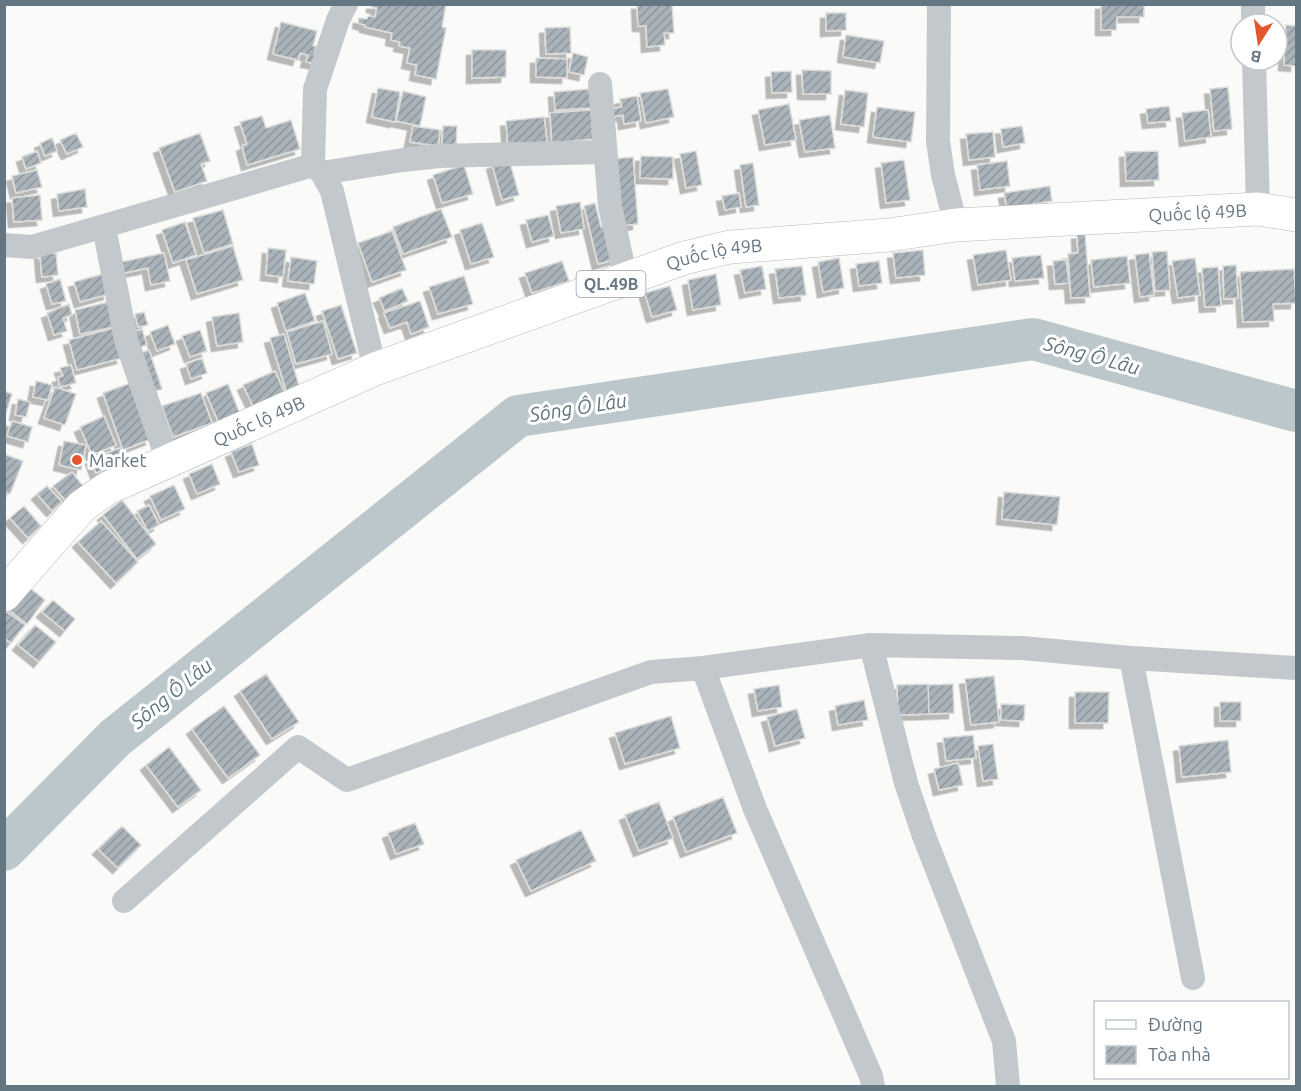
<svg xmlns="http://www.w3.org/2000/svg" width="1301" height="1091" font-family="Ubuntu,sans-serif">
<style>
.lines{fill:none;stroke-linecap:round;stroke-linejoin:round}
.river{stroke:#bbc7cb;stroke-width:42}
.building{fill:url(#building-hatch);stroke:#dcdcda;stroke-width:1.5;filter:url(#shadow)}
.primary-casing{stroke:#b5babe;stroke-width:34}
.minor{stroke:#c3c8cc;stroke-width:24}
.primary{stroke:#fff;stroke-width:33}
.poi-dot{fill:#e4572e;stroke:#fff;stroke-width:2}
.labels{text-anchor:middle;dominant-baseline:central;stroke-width:6;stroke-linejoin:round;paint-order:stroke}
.shield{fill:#fff;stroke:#939fa8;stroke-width:1.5}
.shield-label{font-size:16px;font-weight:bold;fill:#657683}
.street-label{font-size:18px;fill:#657683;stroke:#fff}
.poi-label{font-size:18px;fill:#657683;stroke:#fff;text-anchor:start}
.water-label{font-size:20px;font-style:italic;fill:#60757c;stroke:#fff}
</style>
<defs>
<pattern id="building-hatch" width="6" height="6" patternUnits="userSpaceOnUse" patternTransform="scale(1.5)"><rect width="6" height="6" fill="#aab3b9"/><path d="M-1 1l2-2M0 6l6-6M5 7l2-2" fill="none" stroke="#8e969c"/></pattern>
<filter id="shadow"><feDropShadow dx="-5.5" dy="5.5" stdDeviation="0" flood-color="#0004"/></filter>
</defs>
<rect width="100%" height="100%" fill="#fafaf8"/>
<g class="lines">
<path class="river" d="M4,850L115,738L518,416L1033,339L1296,411"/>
</g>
<path class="building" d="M372,4H446L442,27L446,28L436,79L415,75L417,65L407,63L410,48L399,46L400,42L391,40L392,33L365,27V25L358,23L359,18L367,19L368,16L375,17L377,8L372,7Z
M637,4H672L674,33H664L665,45L647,47L646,26H638Z
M1101,4H1144V17H1117L1116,30H1101Z
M826,13H846V30L826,31Z
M281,22L317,31L313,46H316L314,56L318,64L306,62L308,55L300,53L298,60L273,54Z
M1286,25L1296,26V66L1284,65Z
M570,27L571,53L546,54L545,28Z
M846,35L884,41L880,63L843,57Z
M472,50H506V77L472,78Z
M573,53L588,57L584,75L569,72Z
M536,58L567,59V78L536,77Z
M802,70L831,71V94H803Z
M791,71L792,92L772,93L771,72Z
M1228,87L1232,129L1214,131L1210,89Z
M378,88L400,92L395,122L372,117Z
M589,89L591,108L555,110L554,92Z
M668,89L674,117L646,123L640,93Z
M845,90L868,93L864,127L841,124Z
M403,91L426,97L420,126L396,121Z
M637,96L641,121L624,124L623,115L612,117L611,109L622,107L620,99Z
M789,104L796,140L765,145L758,110Z
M1169,106L1171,121L1148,123L1146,109Z
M877,107L915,112L911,142L873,137Z
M591,110L593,139L552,143L550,113Z
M1208,110L1211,137L1185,141L1182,113Z
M830,115L835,148L805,152L799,120Z
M262,116L266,128L291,120L300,149L247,165L242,146L247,144L240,122Z
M544,117L547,142L508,146L506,121Z
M413,126L440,130L438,146L410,142Z
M443,126H457L456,147L442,146Z
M1022,126L1025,143L1003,147L1001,129Z
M993,132L995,157L969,160L966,134Z
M76,133L83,147L67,154L60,140Z
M200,133L210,161L201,164L207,181L175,192L159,148Z
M52,138L57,151L45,156L40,143Z
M37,151L41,163L26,169L22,157Z
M696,151L702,185L686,188L680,154Z
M1158,151L1159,180L1126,181L1125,152Z
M641,156L673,157V179L640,178Z
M633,157L638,224L619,226L613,159Z
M509,159L519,195L502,200L492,164Z
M904,160L910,200L886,203L881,163Z
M1007,161L1010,186L980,190L977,165Z
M753,163L759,205L746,207L740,165Z
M464,165L473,194L442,203L433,175Z
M37,170L42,187L16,193L12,176Z
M1050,186L1052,201L1007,208L1004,193Z
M85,189L87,207L59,211L57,194Z
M739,193L741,207L725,210L722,196Z
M40,195L42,220L14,222L12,198Z
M580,202L584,229L561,233L556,206Z
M595,203L601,227L608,225L616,259L598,264L584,206Z
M441,209L452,237L403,254L393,227Z
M223,210L233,244L204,253L193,218Z
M548,215L554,236L532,242L526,220Z
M185,222L196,255L173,263L162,230Z
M482,223L494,257L471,264L460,230Z
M392,231L406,270L372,282L358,243Z
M1085,233L1090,297L1071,298L1068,254L1078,253L1077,234Z
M233,246L243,280L197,294L186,260Z
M268,248L286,250L283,277L266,275Z
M923,250L925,275L896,278L893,253Z
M1006,250L1011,280L978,285L973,255Z
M1167,251L1170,290L1155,291L1152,252Z
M56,253L58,275L42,277L40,254Z
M164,253L170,281L151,285L148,268L124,273L121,262Z
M1149,253L1154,295L1140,297L1135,255Z
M1041,255L1044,278L1015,281L1012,258Z
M1127,256L1130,283L1094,287L1091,260Z
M291,257L317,261L314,284L288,281Z
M839,258L844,288L823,292L818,262Z
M1195,258L1200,295L1178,298L1172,261Z
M1066,260L1069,283L1055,284L1053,261Z
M562,261L569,281L532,293L525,273Z
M879,261L882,283L859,286L856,264Z
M1236,265L1238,298L1224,299L1223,266Z
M762,266L766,289L745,293L740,270Z
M802,266L806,295L779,298L775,269Z
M1218,267L1221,306L1205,307L1202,268Z
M1294,269L1296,303L1273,304L1274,321L1243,322L1240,272Z
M103,274L109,294L80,302L74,282Z
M716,274L721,305L693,310L688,280Z
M464,276L473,304L438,314L429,287Z
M60,279L66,301L52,304L46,284Z
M670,286L677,310L652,317L645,293Z
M402,288L408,301L385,311L379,298Z
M305,293L315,321L286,331L277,303Z
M420,301L429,327L411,334L407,322L390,328L384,313Z
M109,302L114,327L80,334L75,310Z
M69,304L72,315L63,318L67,331L54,335L47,313Z
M341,305L357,353L338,359L322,311Z
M144,312L148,325L138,327L135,314Z
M239,313L243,342L217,346L212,317Z
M323,321L332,354L296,364L287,332Z
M168,325L175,344L157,351L150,332Z
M114,328L122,358L77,370L69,340Z
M142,329L147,345L138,348L133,332Z
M200,330L207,351L190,357L182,336Z
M284,334L300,389L287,393L270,338Z
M149,350L162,389L147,394L134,355Z
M202,358L207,373L191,379L186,364Z
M71,365L76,383L60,387L58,377L63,376L60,368Z
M275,371L286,396L255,410L243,385Z
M36,381L52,385L48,400L33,397Z
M131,383L151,439L123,450L103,393Z
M228,384L242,419L221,428L206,393Z
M55,387L76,394L65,425L44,418Z
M4,391L12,394L4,419Z
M201,393L212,423L173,437L162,406Z
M18,399L30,402L26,417L15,415Z
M104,416L116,445L92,455L80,427Z
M12,421L32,427L28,442L7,436Z
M64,441L86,445L81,470L59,465Z
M252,444L259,465L239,472L231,452Z
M120,448L126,462L96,473L91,459Z
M4,454L23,461L10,494L4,492Z
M212,464L220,484L197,494L189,474Z
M72,472L83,486L65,500L53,486Z
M174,485L185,509L161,520L150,496Z
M47,486L62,502L52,511L37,494Z
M1004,492L1060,497L1057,525L1002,519Z
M122,500L156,544L137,559L103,515Z
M149,505L159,525L148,531L137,511Z
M24,506L41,526L28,538L10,518Z
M101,521L138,562L116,583L78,542Z
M26,585L45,600L27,624L8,609Z
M53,600L75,619L65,631L42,612Z
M7,612L25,625L11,643L4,638V615Z
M35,625L56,642L39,662L18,645Z
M266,674L299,722L272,739L240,691Z
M994,676L999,722L971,725L965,679Z
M928,684L929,714L898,715L897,685Z
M953,684L954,713L929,714L928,685Z
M779,685L782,707L758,711L754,689Z
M1075,692H1109L1108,723H1075Z
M864,700L868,720L838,725L835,706Z
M1220,702H1241V721H1220Z
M1001,704L1025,705L1024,721L1001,720Z
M224,706L260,755L228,778L192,729Z
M797,709L805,738L775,746L767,717Z
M671,716L680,748L625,764L615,733Z
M973,735L976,758L946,761L943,738Z
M1228,740L1231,772L1182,777L1179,746Z
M993,744L998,779L983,781L978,746Z
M169,747L201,790L178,807L146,765Z
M958,763L963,785L939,790L934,769Z
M723,797L737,833L686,852L673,817Z
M659,802L673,838L639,851L625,815Z
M415,823L424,844L396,854L388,833Z
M122,826L141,845L118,868L98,849Z
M581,830L596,861L531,891L516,860Z"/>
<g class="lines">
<defs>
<g id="primary">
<path id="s1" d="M4,595L82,506L108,488L375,369L684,258L730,247L889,235L956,225L1258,209L1296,215"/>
</g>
</defs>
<use href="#primary" class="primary-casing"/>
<path class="minor" d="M939,4L938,141L943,175L956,225
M1253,4V24
M1254,60L1258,209
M600,84L610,206L626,279
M313,165L322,173L332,191L375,369
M322,173L403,160L439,156L605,152
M104,227L126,340L168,461
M4,245L32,247L313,165L315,89L338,20L346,4
M871,645L906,783L924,836L1004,1041L1008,1086
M1131,658L1193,978
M703,668L755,809L871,1076L873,1086
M124,901L298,747L347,780L651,672L703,668L871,645L1022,648L1131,658L1296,668"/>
<use href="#primary" class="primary"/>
</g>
<circle class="poi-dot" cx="77" cy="460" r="6"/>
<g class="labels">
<rect class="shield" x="576.5" y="271" width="69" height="26" rx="4.5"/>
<g class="shield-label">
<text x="611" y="284">QL.49B</text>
</g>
<g class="street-label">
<text stroke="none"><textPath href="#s1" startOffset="1287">Quốc lộ 49B</textPath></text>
<text stroke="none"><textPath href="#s1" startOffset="801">Quốc lộ 49B</textPath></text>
<text stroke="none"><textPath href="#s1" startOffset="315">Quốc lộ 49B</textPath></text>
</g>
<g class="poi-label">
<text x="89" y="460">Market</text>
</g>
<g class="water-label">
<text transform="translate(1092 355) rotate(15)">Sông Ô Lâu</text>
<text transform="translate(578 407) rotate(-9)">Sông Ô Lâu</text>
<text transform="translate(171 693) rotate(-39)">Sông Ô Lâu</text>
</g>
</g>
<rect width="1301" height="1091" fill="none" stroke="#657683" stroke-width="12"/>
<rect x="1094" y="1001" width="195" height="78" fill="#ffffff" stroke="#c1c8cd" stroke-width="1.5"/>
<rect x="1106" y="1020" width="30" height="9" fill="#ffffff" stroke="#c1c8cd" stroke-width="1.5"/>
<text x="1148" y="1031" font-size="18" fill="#657683">Đường</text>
<rect x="1106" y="1046" width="30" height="18" fill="url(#building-hatch)" stroke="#c1c8cd" stroke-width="1.5"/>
<text x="1148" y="1061" font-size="18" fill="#657683">Tòa nhà</text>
<g transform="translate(1259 42) rotate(192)"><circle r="28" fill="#ffffff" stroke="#c1c8cd" stroke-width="1.5"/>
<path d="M0-4.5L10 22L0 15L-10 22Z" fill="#e4572e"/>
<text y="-9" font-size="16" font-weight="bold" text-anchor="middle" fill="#657683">B</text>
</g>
</svg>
